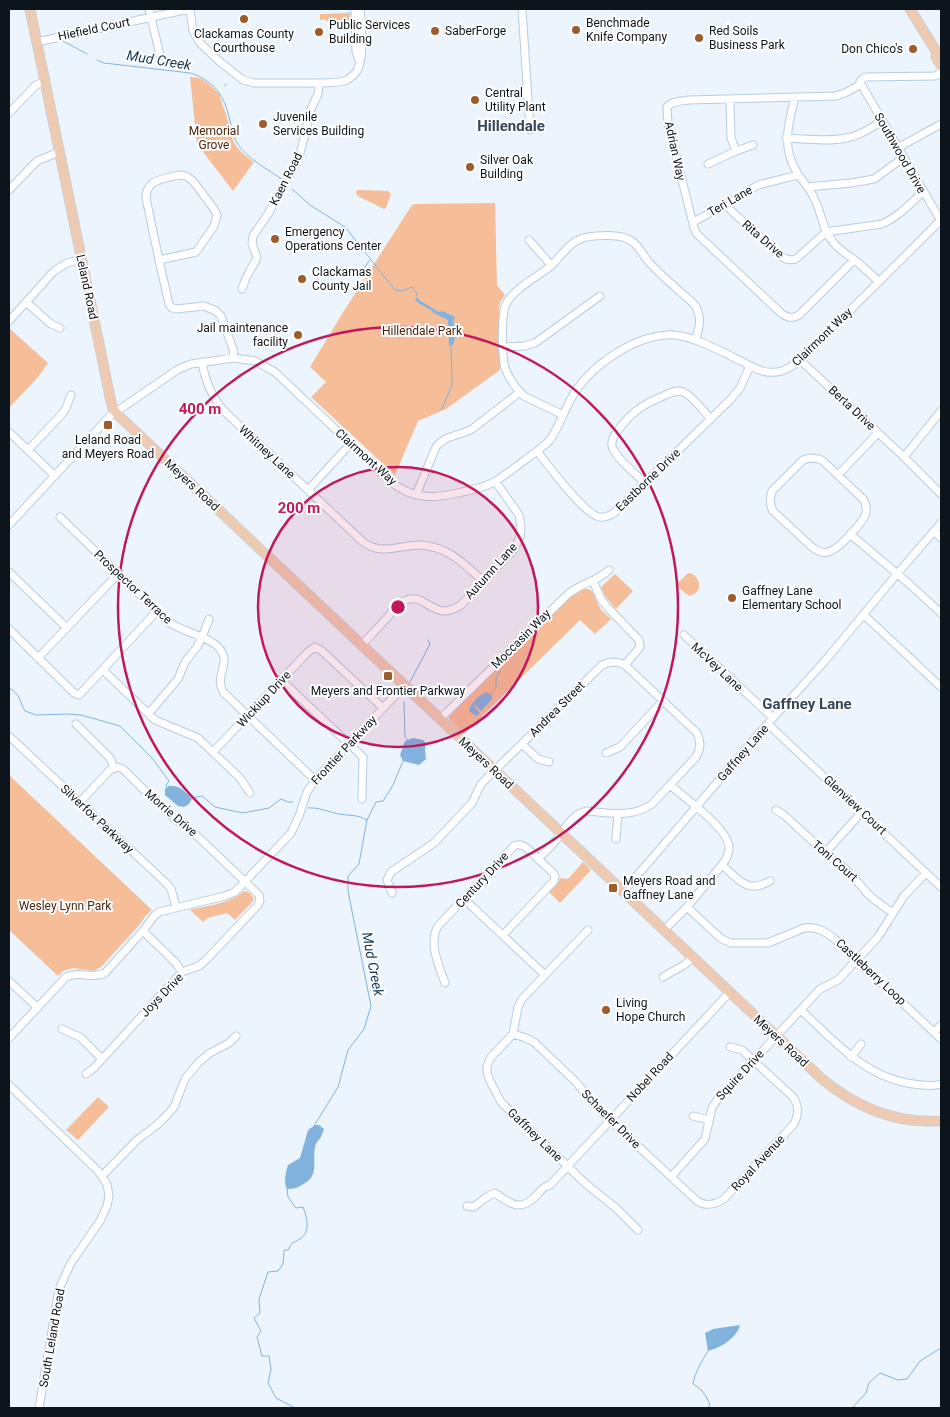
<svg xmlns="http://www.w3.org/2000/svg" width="950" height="1417" font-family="Roboto,sans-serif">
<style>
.green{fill:#f6bd99}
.water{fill:#82b3de}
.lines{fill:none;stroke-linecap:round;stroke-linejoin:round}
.stream{stroke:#82b3de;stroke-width:1}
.minor-casing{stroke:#b7cce0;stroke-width:9}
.major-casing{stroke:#cfd0d2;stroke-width:11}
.minor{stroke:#fff;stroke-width:7}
.major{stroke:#efcab2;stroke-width:9}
.ring{fill:none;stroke:#c2185b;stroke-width:2.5}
.poi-dot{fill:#9f5c2b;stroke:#fff;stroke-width:2}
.labels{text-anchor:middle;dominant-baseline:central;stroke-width:4;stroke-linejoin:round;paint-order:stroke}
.poi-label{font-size:12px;fill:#0d151c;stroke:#fff;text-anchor:start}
.street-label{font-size:12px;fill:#0d151c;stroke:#fff}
.park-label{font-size:12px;fill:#4a260b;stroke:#fff}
.water-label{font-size:14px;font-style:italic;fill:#123754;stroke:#fff}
.quarter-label{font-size:15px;font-weight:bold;fill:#344657;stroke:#fff}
.centre{fill:#c2185b;stroke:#fff;stroke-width:2.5}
.ring-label{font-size:15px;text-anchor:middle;font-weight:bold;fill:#c2185b;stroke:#fff;stroke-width:4;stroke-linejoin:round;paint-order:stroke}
</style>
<rect width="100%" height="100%" fill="#ecf5fd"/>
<path class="green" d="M350,12V30H346L344,21H327L325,19L320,20V14L347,13Z
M190,77C203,76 212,86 220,95C220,101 224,107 226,114C233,140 230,145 254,162L233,191L197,144Z
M357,190L388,191L391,194L386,208L384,209L358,196L356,193Z
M495,203L497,285L505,295L500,302L499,308L500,370L446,409L418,421L395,475L311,397L326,382L310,367L342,314L412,205L415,204Z
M9,328L48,363L38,377L9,408Z
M690,573C702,578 703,593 689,596L679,588L677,584L687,574Z
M615,574L633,591L616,609L605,596L601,587Z
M584,589H588L592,591L601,610L611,619L595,634L580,620L464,734L449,719V714L573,594Z
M9,775L152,910L146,915L141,923L101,967L94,971L73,968L63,971L58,976L9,930Z
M583,862L591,870L560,903L549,892L558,883L560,878L568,879Z
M244,891C248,891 253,895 254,900L235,920L227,913L208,918L203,922L190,910C209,905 229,904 244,891Z
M98,1097L109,1107L78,1140L66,1130Z"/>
<path class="water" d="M417,297L419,300L439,312L443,311L455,317L453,323L457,326C454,331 456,339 453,345L450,346L449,344L448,320L434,313L431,310L415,301Z
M486,692L490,694L493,698L492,699L481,711L475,705L474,706L480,713L476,716L469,711C470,704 479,695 486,692Z
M413,738L423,740L426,743L425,749L426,759L419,765L403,761L400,755L405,741Z
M169,786C180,785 185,791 192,799L189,804L184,807L178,806L165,795V789Z
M315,1125H319L324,1129C323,1132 322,1134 321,1137C319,1140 316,1142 315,1147C312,1163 320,1176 302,1185C297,1188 293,1189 287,1189C283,1182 286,1172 288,1165L300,1158L308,1130Z
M740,1325C737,1338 720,1348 708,1351L705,1333L713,1329Z"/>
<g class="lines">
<path class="stream" d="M25,9L31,36
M63,41L87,54
M97,60L104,63L190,73C215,81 224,95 230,121C232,129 233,136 237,143C246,158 269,170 283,180
M225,86L226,84
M292,189L310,205L345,227L395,290L402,291L412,287L417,293V296
M362,271L370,260
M442,409L452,385L451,347
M410,682L430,644L428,640
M9,688C21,694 19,701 25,711L36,715L67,714L81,715L120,726L152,758L169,781L166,785L167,788
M490,694L496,688V678L501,670
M404,702L405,737L408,740
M191,798L202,796L215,807L243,813L269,808L281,799L288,802H293
M308,808C319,807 328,812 339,814C350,816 356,814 367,820
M314,1126L338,1087L348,1050L364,1029L371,1006L348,891V876L359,864L367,820L376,802L383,801L393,785L403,761
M288,1187L287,1189L288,1197L296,1208L303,1207C307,1217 311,1232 300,1239C292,1244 293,1240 288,1250H284L283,1264L278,1271L268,1272L259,1299L260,1313L254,1318L261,1331L257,1337L262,1356H269L271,1369L268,1383L276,1398L295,1408
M708,1351C702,1361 695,1372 693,1384C702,1389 706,1395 710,1405L708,1408
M852,1408L866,1393L869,1383L880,1373L898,1380L907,1379L920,1361L941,1348"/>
<defs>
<path id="minor" d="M149,9L160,55
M190,9L193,31L200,43L219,61L243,80L254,83H319
M355,9L356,52L359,60
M522,9L530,130
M37,42L189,9
M861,84L941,221
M795,97C788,125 781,148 798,174C804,183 811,190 815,200C822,214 822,229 833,242C839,250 848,255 856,261C864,268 872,275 879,282
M730,99L731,138L736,151L753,145
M9,113L36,85L45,81
M786,138C806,139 827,142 846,138C859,136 871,128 882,121
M903,145L941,124
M708,164L736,151
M179,175L186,176L193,181L214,209L217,215L214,226L196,252L159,260L146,198C146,179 164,179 179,175Z
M808,187L851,183L874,179L903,158
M9,190L37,161L59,152
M725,205L781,256C786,260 790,261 796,259L826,232L882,224C898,217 910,204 923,192
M693,222L725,205L758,185L798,175
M529,240L551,265
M159,260L169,304L172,308L176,309L204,306L216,311L221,316L233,349L234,358
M854,260L799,315C792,319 789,318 782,314L697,234L694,228L668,124L667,107C672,101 681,101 689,100L836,96L847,92L861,84L860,81L862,79L866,77L935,76L941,73
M242,289L246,278L256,260L257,257L252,244L253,236L268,214L294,167L301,150L311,109L318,94L319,83C328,82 338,84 347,80C351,77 356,74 358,69C364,55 362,24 360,9
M26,302L51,324L60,328
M9,321L54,271L67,263L82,259
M504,347L524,346L535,343L600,296
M800,360L904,457L941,494
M202,362C205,381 211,396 224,411L363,542C382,556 399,545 420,545C449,547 463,563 483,581
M563,415L524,396C516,389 509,378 505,368C502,357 501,313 506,304C513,289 539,276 552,265C561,256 568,244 580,239C590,235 618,234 628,239C638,243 641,253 648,261C662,277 680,291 695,305C702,318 700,327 695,340
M9,432L55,476
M28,450L62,414L66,408L71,395
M537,451C548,465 583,513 599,517C605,518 609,516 614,513L731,399L740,388L750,366
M904,457L941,411
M809,458L819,459L823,461L864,500C866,504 867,507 866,512C865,521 838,550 828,552C823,554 818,551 813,548L773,511C769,504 770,498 772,491L803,460Z
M838,475L878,433
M645,483C637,475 614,457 612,446C611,439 615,434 619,429C632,412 642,405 661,397C668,394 676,389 683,392C692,395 704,412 711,419
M308,490L351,443
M416,495L436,447C445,435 459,436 472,429L520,392
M60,517L167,621C183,634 220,636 224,658C225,671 216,678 223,692L315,780
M9,525L110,416L177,370L191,364L234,358L255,361L275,372L390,481C413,500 434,499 462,492C473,490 484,487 494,482C505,476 515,467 525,460C533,454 542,448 549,441C558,430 564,411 572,397C589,367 632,337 667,335C692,332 737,361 762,371C778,375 788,370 800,360L941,220
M934,531L941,538
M850,534L907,582L941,613
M9,572L67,628
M593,581L601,599L608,608L639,640L640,647L625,665
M864,615L941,687
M9,629L74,693L79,695L157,611
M684,635L773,718
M361,646C369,637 377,629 385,620C391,614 396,605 404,601C427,590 432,624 461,605L514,549L520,537L521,527L519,515L495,481
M38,658L118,574
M103,670L155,720L198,738L240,778L250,793
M281,680L363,757L362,799
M149,713L178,679L185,662L197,647L202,637L209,619
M440,719L568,594C581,583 597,582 609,570
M76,724L110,758L114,768
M768,724L941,887
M9,736L167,884L171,889L176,907
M522,744L538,759L549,762
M213,752L308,652L315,647L322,651L383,708
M606,753L620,747L663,701
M80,802L110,770L117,767L123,769L152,798L176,820L194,833L259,895L260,901L258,905L207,959L199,966L182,972L94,1068L86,1074
M776,810L784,815L832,859C847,868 856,880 867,893C875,901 884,907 893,913
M616,839L618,813
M825,853L862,812
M722,865C739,880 747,894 770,881
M623,892L763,729L824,662L897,574L941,523
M392,893L387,880L391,872L434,843L472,803L481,784L486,779L602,665C610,661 617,661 625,665L697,733C701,741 701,749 696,757L652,804C633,818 609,813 587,811C572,814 566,827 558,838C552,846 545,852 538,859C531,853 524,841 514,846L438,926C428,943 439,966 445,983
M464,899L545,975
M687,907L716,934L722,939L731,943H768L804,928C817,926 826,932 836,940L941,1039
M588,930L522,999L518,1007L513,1034L491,1057L487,1066V1072L489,1079L501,1102L506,1107L586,1184L617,1209L638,1230
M664,930L687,907L722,865C726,860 729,854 729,847C728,828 685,798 670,785
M143,931L175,962L182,972
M503,935L554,881L555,876L553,873L538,859
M663,977L684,965L693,958
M9,981L37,1007
M801,1010C833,1040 862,1074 907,1083C918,1085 931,1087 941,1084
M62,1029L80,1037L102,1059
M934,1032L941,1025
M513,1034L526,1038L534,1042L576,1082L593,1103L610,1120L696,1200C705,1207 714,1205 724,1199L794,1124C799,1114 799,1106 793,1097L742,1050L730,1047
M9,1038L66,977C81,970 91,980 105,973L143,931L154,916L159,912L225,896L235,892L291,833L299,816L307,792L315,780L404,686
M851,1057L861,1044
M9,1085L98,1171L107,1184L109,1196L107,1206L100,1221L71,1263L59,1289L39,1408
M693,1116L709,1120
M102,1176L137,1140L157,1125L168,1114L174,1107L185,1079L199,1062L210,1053L229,1043L236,1036
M671,1177L705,1139L712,1108L717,1100L820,989L838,980L878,937L904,896L926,873
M467,1206L473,1207C480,1203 487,1195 495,1193C512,1205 521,1212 537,1195C541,1190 544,1186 550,1185L730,992"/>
<path id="major" d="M30,9L111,402L113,409L119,416L822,1079C857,1108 895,1124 941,1121
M910,9L936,51V57L941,65"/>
</defs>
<use href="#minor" class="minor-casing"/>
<use href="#major" class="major-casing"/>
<use href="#minor" class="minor"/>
<use href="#major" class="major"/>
</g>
<circle cx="398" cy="607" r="140" fill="#c2185b" fill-opacity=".12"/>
<g class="ring">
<circle cx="398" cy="607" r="140"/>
<circle cx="398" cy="607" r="280"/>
</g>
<g class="poi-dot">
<circle cx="244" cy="19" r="5"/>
<circle cx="576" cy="30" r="5"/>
<circle cx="435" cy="31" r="5"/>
<circle cx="319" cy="32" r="5"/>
<circle cx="699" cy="38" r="5"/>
<circle cx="913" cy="49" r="5"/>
<circle cx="475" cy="100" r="5"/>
<circle cx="263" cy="124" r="5"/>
<circle cx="470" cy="167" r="5"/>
<circle cx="275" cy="239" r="5"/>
<circle cx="302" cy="279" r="5"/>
<circle cx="298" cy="335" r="5"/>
<rect x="103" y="420" width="10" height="10" rx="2.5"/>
<circle cx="732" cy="598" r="5"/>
<rect x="383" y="671" width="10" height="10" rx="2.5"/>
<rect x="608" y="883" width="10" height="10" rx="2.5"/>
<circle cx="606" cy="1010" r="5"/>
</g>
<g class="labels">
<g class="poi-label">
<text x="586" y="23">Benchmade<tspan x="586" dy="14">Knife Company</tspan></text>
<text x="329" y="25">Public Services<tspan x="329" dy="14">Building</tspan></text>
<text x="445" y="31">SaberForge</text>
<text x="709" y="31">Red Soils<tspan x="709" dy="14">Business Park</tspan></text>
<text x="244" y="34" text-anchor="middle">Clackamas County<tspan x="244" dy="14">Courthouse</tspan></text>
<text x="903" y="49" text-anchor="end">Don Chico's</text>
<text x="485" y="93">Central<tspan x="485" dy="14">Utility Plant</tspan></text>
<text x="273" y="117">Juvenile<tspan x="273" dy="14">Services Building</tspan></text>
<text x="480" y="160">Silver Oak<tspan x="480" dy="14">Building</tspan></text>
<text x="285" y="232">Emergency<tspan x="285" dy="14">Operations Center</tspan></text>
<text x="312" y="272">Clackamas<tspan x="312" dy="14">County Jail</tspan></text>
<text x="288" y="328" text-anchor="end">Jail maintenance<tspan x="288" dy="14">facility</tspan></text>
<text x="108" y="440" text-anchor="middle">Leland Road<tspan x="108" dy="14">and Meyers Road</tspan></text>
<text x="742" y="591">Gaffney Lane<tspan x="742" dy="14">Elementary School</tspan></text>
<text x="388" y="691" text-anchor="middle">Meyers and Frontier Parkway</text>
<text x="623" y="881">Meyers Road and<tspan x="623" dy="14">Gaffney Lane</tspan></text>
<text x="616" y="1003">Living<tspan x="616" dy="14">Hope Church</tspan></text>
</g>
<g class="street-label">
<text transform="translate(94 29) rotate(-12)">Hiefield Court</text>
<text transform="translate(675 151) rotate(78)">Adrian Way</text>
<text transform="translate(900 153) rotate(60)">Southwood Drive</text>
<text transform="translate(286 179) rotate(-63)">Kaen Road</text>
<text transform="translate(730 201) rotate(-30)">Teri Lane</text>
<text transform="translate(763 239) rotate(41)">Rita Drive</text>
<text transform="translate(87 287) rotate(78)">Leland Road</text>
<text transform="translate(822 337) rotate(-44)">Clairmont Way</text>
<text transform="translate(852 408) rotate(43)">Berta Drive</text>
<text transform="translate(267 452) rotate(43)">Whitney Lane</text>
<text transform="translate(366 457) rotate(42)">Clairmont Way</text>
<text transform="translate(648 480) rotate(-44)">Eastborne Drive</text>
<text transform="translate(192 485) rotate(43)">Meyers Road</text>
<text transform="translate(491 571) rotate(-48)">Autumn Lane</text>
<text transform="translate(133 587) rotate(43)">Prospector Terrace</text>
<text transform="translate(521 639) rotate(-45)">Moccasin Way</text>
<text transform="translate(717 667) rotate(43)">McVey Lane</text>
<text transform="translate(264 699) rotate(-47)">Wickiup Drive</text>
<text transform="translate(557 709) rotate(-45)">Andrea Street</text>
<text transform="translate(344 750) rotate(-47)">Frontier Parkway</text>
<text transform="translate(743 753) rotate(-49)">Gaffney Lane</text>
<text transform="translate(486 763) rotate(43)">Meyers Road</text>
<text transform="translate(855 805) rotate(43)">Glenview Court</text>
<text transform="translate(171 813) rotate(41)">Morrie Drive</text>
<text transform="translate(97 819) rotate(43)">Silverfox Parkway</text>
<text transform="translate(835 861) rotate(41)">Toni Court</text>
<text transform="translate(482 880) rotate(-47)">Century Drive</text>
<text transform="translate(871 972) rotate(43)">Castleberry Loop</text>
<text transform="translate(162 995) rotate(-46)">Joys Drive</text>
<text transform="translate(781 1041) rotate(43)">Meyers Road</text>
<text transform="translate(740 1075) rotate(-47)">Squire Drive</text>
<text transform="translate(650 1077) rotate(-47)">Nobel Road</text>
<text transform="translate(611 1119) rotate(45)">Schaefer Drive</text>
<text transform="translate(535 1135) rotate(44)">Gaffney Lane</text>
<text transform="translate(758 1163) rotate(-47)">Royal Avenue</text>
<text transform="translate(52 1338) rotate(-80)">South Leland Road</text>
</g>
<g class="park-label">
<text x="214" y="131">Memorial<tspan x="214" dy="14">Grove</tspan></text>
<text x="422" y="331">Hillendale Park</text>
<text x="65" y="906">Wesley Lynn Park</text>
</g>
<g class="water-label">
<text transform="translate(159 60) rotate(9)">Mud Creek</text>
<text transform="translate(373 964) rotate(79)">Mud Creek</text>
</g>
<g class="quarter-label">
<text x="511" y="126">Hillendale</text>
<text x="807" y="704">Gaffney Lane</text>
</g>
</g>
<circle cx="398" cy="607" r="8" class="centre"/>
<g class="ring-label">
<text x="200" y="414">400 m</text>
<text x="299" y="513">200 m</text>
</g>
<rect width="950" height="1417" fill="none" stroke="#0d151c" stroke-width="20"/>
</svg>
